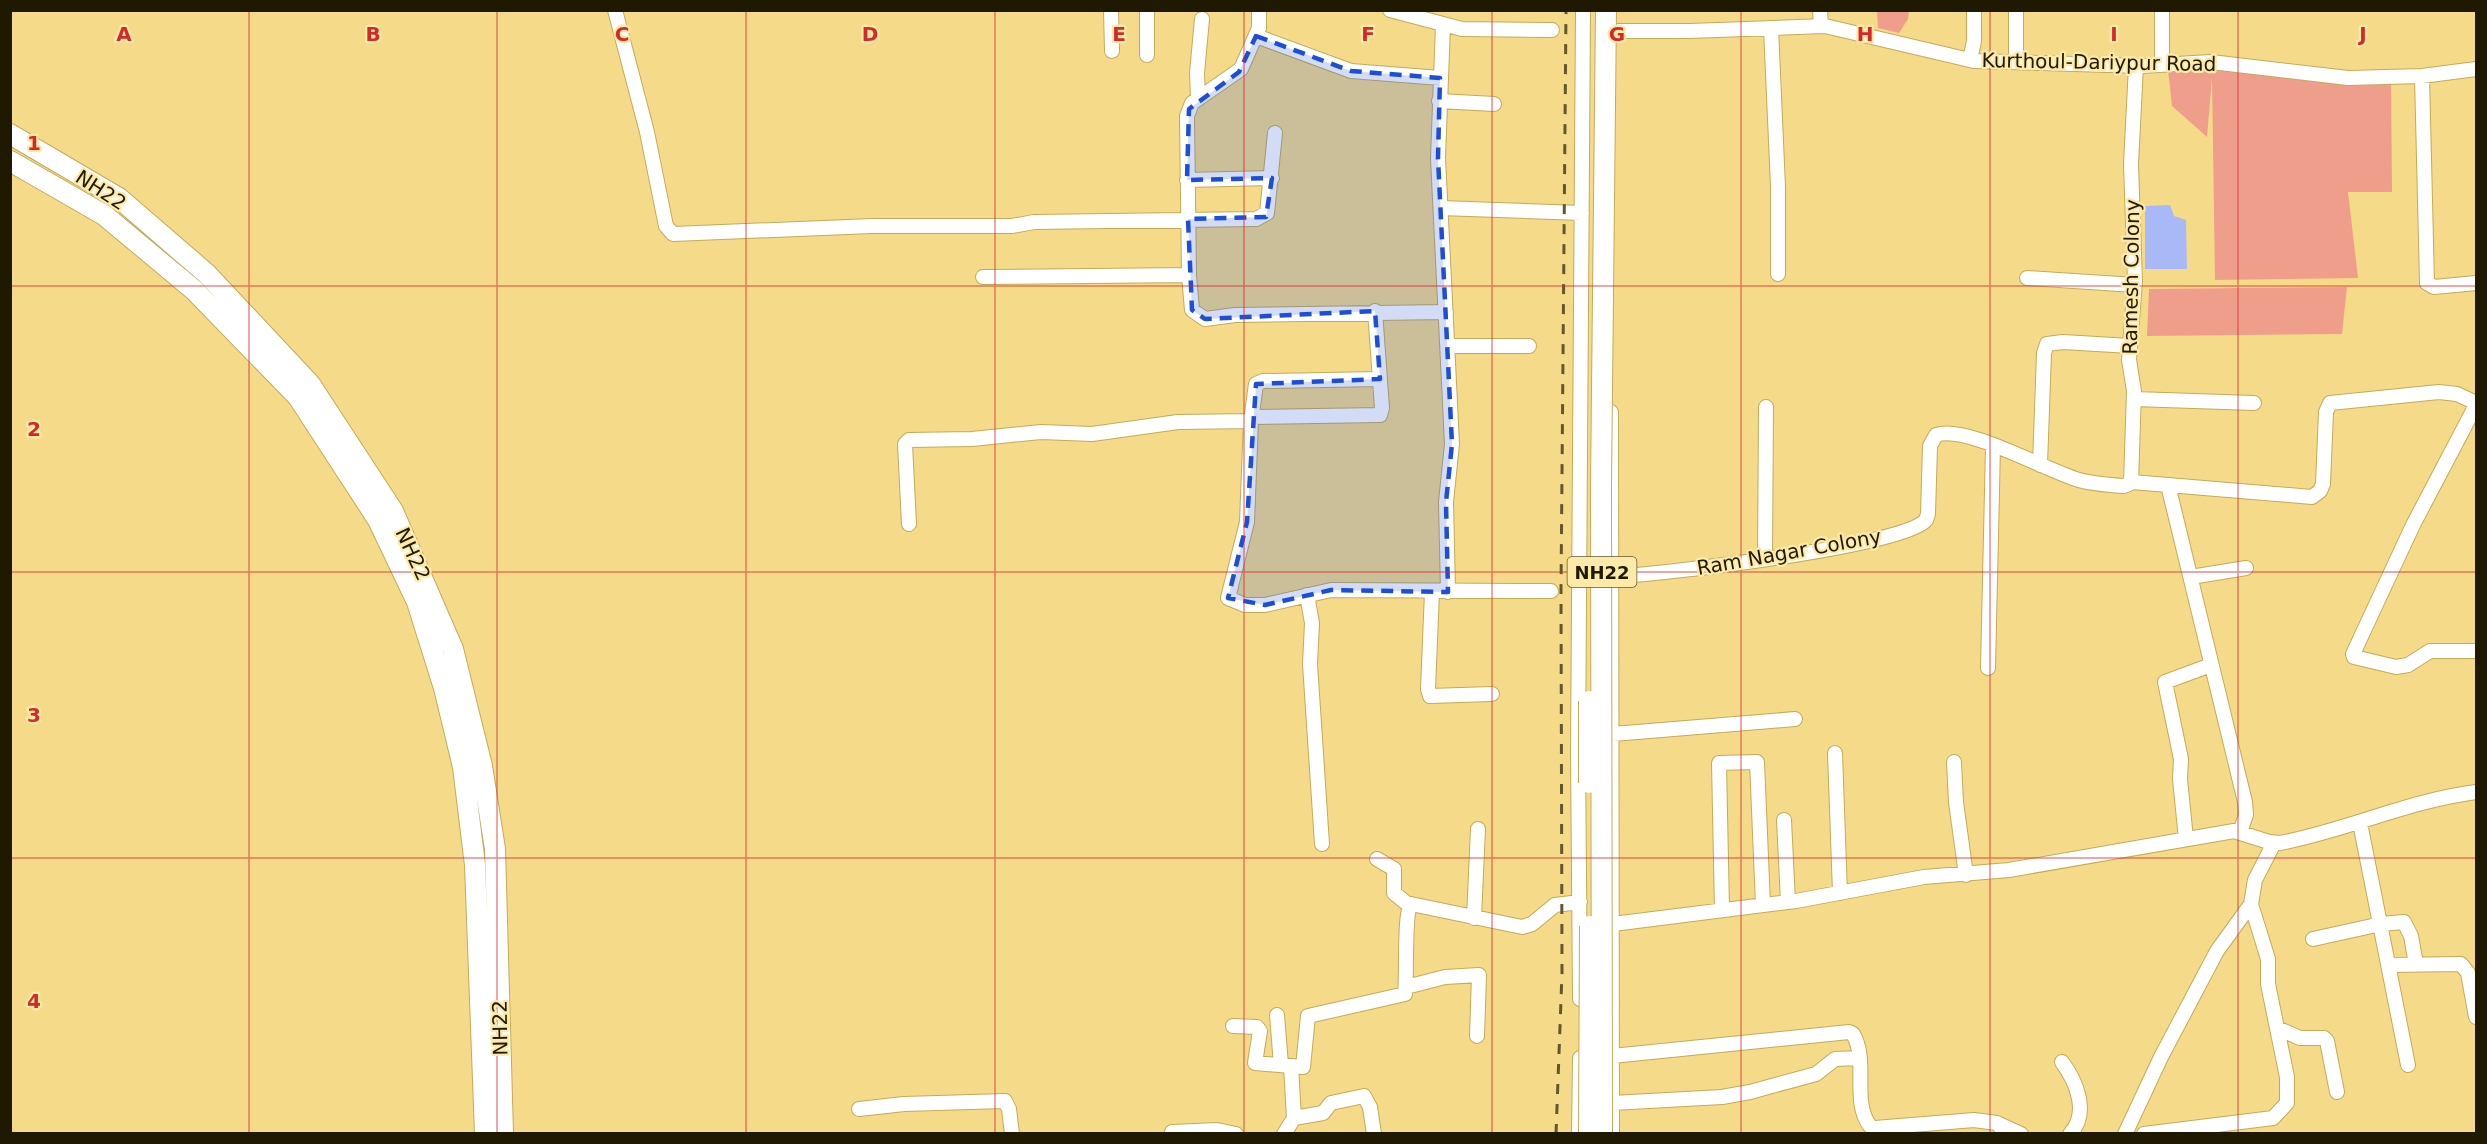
<svg xmlns="http://www.w3.org/2000/svg" width="2487" height="1144" font-family="'DejaVu Sans',sans-serif">
<style>
.green{fill:#f09e8c}
.water{fill:#a9b9f7}
.lines{fill:none;stroke-linecap:round;stroke-linejoin:round}
.minor-casing{stroke:#c4ab59;stroke-width:16}
.highway-casing{stroke:#c4ab59;stroke-width:22}
.minor{stroke:#fff;stroke-width:14}
.highway{stroke:#fff;stroke-width:20}
.rail{stroke:#65572d;stroke-width:3;stroke-dasharray:10 10;stroke-linecap:butt}
.highway-bridge-casing{stroke:#c4ab59;stroke-width:22;stroke-linecap:butt}
.highway-bridge{stroke:#fff;stroke-width:20}
.marked{fill:#1d4ed8;fill-opacity:0.2;stroke:#1d4ed8;stroke-width:4.5;stroke-dasharray:12 8;stroke-linejoin:round}
.grid{fill:none;stroke:#d62828;stroke-width:1.5;stroke-opacity:0.55}
.labels{text-anchor:middle;dominant-baseline:central;stroke-width:4.5;stroke-linejoin:round;paint-order:stroke}
.shield{fill:#fde9a8;stroke:#625733;stroke-width:1.5}
.shield-label{font-size:18px;font-weight:bold;fill:#201901}
.street-label{font-size:20px;fill:#201901;stroke:#fde9a8}
.grid-label{font-size:20px;text-anchor:middle;font-weight:bold;fill:#d62828;stroke:#fde9a8;stroke-width:4.5;stroke-linejoin:round;paint-order:stroke}
</style>
<rect width="100%" height="100%" fill="#f5db89"/>
<path class="green" d="M1877,11H1909L1908,19L1899,33L1878,28Z
M2212,68L2391,75L2392,192H2348L2358,278L2215,280L2212,78L2207,137L2172,106L2168,70Z
M2347,287L2342,334L2147,336L2149,289Z"/>
<path class="water" d="M2170,205L2174,216L2186,220L2187,269H2145V206Z"/>
<g class="lines">
<defs>
<path id="minor" d="M615,10L647,132L666,226L673,234L872,226H1012L1034,222L1256,219L1267,213L1275,133
M1111,10L1112,51
M1259,10V28L1241,69L1192,103L1187,116L1189,275L1192,310L1205,319L1235,315L1446,312
M1390,10L1462,29L1552,30
M1820,10L1821,26
M2016,10V62
M2162,10V65
M1443,25L1438,158L1452,444L1446,502L1448,592
M1771,28L1778,187V274
M1615,31H1690L1825,26L1974,61L2142,66L2211,62L2348,78L2422,76L2476,69
M1256,36L1351,71L1440,78
M1147,55V10
M1970,60L1974,41V10
M2422,76L2427,283L2434,287L2476,283
M1198,98L1197,73L1202,19
M1439,101L1494,104
M1187,180L1272,178
M1441,208L1582,213
M983,277L1189,275
M2027,278L2135,285
M1449,346H1529
M1380,379L1263,381L1256,384L1251,421L1247,522L1228,598L1245,605H1265L1331,590L1551,591
M2134,399L2254,403
M2476,405L2413,525L2353,654L2354,657L2396,667L2408,665L2430,651H2476
M1611,412L1612,1134
M1252,417L1380,415L1382,408L1375,311
M2040,465L2044,353L2047,344L2063,342L2130,346
M2132,482L2312,497L2320,491L2323,484L2326,412L2330,403L2439,392L2457,394L2476,403
M2168,485L2245,802L2246,815L2240,832
M909,524L905,444L909,440L972,439L1041,432L1092,434L1178,422L1251,421
M1765,559L1766,407
M1612,577C1659,574 1903,547 1926,520L1928,514L1930,446L1936,435C1965,424 2045,470 2079,480C2093,484 2109,485 2124,486L2131,483L2134,391L2129,360L2135,281L2131,164L2136,66
M2191,577L2246,568
M1432,592L1428,689L1430,696L1492,694
M1307,595L1312,623L1310,664L1322,844
M1988,668L1993,446
M1613,734L1795,719
M1835,753L1840,893
M1954,762L1956,802L1966,875
M1784,820L1788,902
M2360,823L2408,1065
M2186,839L2180,779L2181,759L2165,682L2211,665
M1377,859L1394,869V893L1410,906
M1722,910L1719,763L1757,762L1763,905
M1474,918L1478,829
M1613,924L1796,901L1924,877L2009,870L2234,831L2269,842L2280,843C2348,830 2407,801 2476,792
M2313,939L2381,924L2404,922L2411,936L2416,964
M2389,965L2461,964L2468,973L2476,1017
M1406,987L1445,977L1479,975L1477,1036
M1580,999L1578,752L1583,10
M1277,1015L1281,1065
M1233,1026L1257,1027L1260,1031L1255,1063L1303,1067L1308,1016L1405,994C1407,977 1404,913 1411,904L1522,927L1532,924L1555,905L1580,902
M2277,1028L2300,1038H2324L2327,1041L2337,1092
M1612,1056L1849,1032L1853,1034C1869,1061 1851,1101 1870,1126L1875,1128L1974,1120L1997,1123L2006,1134
M2062,1062C2076,1081 2090,1113 2070,1134
M1291,1066L1294,1118
M1612,1103L1722,1097L1750,1092L1816,1074L1835,1059L1859,1058
M859,1109L904,1104L1005,1101L1009,1109L1012,1134
M1999,1124L2021,1134
M1172,1132L1217,1130L1236,1134
M1284,1134L1294,1118L1323,1113L1331,1103L1364,1096L1370,1107L1374,1134
M1579,1134L1580,1058
M2125,1134L2161,1057L2217,951L2251,904
M2144,1134L2273,1118L2287,1103V1077L2268,984V959L2251,904L2255,880L2274,843"/>
<path id="highway" d="M10,134L119,198L207,274L310,384L393,511L453,649L482,766L495,849L503,1134
M10,161L104,215L194,290L298,397L378,520L417,602L444,688L463,767L475,865L485,1134"/>
</defs>
<use href="#minor" class="minor-casing"/>
<use href="#highway" class="highway-casing"/>
<use href="#minor" class="minor"/>
<use href="#highway" class="highway"/>
<path class="rail" d="M1556,1134L1562,973L1561,590L1566,10"/>
<defs>
<path id="highway-bridge" d="M1589,701V783
M1589,1134L1590,926
M1602,1134L1601,485L1606,10"/>
</defs>
<use href="#highway-bridge" class="highway-bridge-casing"/>
<use href="#highway-bridge" class="highway-bridge"/>
</g>
<path class="marked" d="M1256,36L1351,71L1440,78L1438,158L1452,444L1446,502L1448,592L1331,590L1265,605L1228,598L1247,522L1256,384L1380,379L1375,311L1205,319L1192,310L1188,219L1266,217L1272,178L1187,180L1189,109L1239,72Z"/>
<path class="grid" d="M249,10V1134M497,10V1134M746,10V1134M995,10V1134M1244,10V1134M1492,10V1134M1741,10V1134M1990,10V1134M2238,10V1134M10,286H2476M10,572H2476M10,858H2476"/>
<g class="labels">
<rect class="shield" x="1567.5" y="557" width="69" height="30" rx="4.5"/>
<g class="shield-label">
<text x="1602" y="572">NH22</text>
</g>
<g class="street-label">
<text transform="translate(2099 62) rotate(1)">Kurthoul-Dariypur Road</text>
<text transform="translate(101 190) rotate(33)">NH22</text>
<text transform="translate(2131 277) rotate(-89)">Ramesh Colony</text>
<text transform="translate(1789 552) rotate(-10)">Ram Nagar Colony</text>
<text transform="translate(413 554) rotate(65)">NH22</text>
<text transform="translate(500 1028) rotate(-91)">NH22</text>
</g>
</g>
<g class="grid-label">
<text x="124" y="41">A</text>
<text x="373" y="41">B</text>
<text x="622" y="41">C</text>
<text x="870" y="41">D</text>
<text x="1119" y="41">E</text>
<text x="1368" y="41">F</text>
<text x="1617" y="41">G</text>
<text x="1865" y="41">H</text>
<text x="2114" y="41">I</text>
<text x="2363" y="41">J</text>
<text x="34" y="150">1</text>
<text x="34" y="436">2</text>
<text x="34" y="722">3</text>
<text x="34" y="1008">4</text>
</g>
<rect width="2487" height="1144" fill="none" stroke="#201901" stroke-width="24"/>
</svg>
